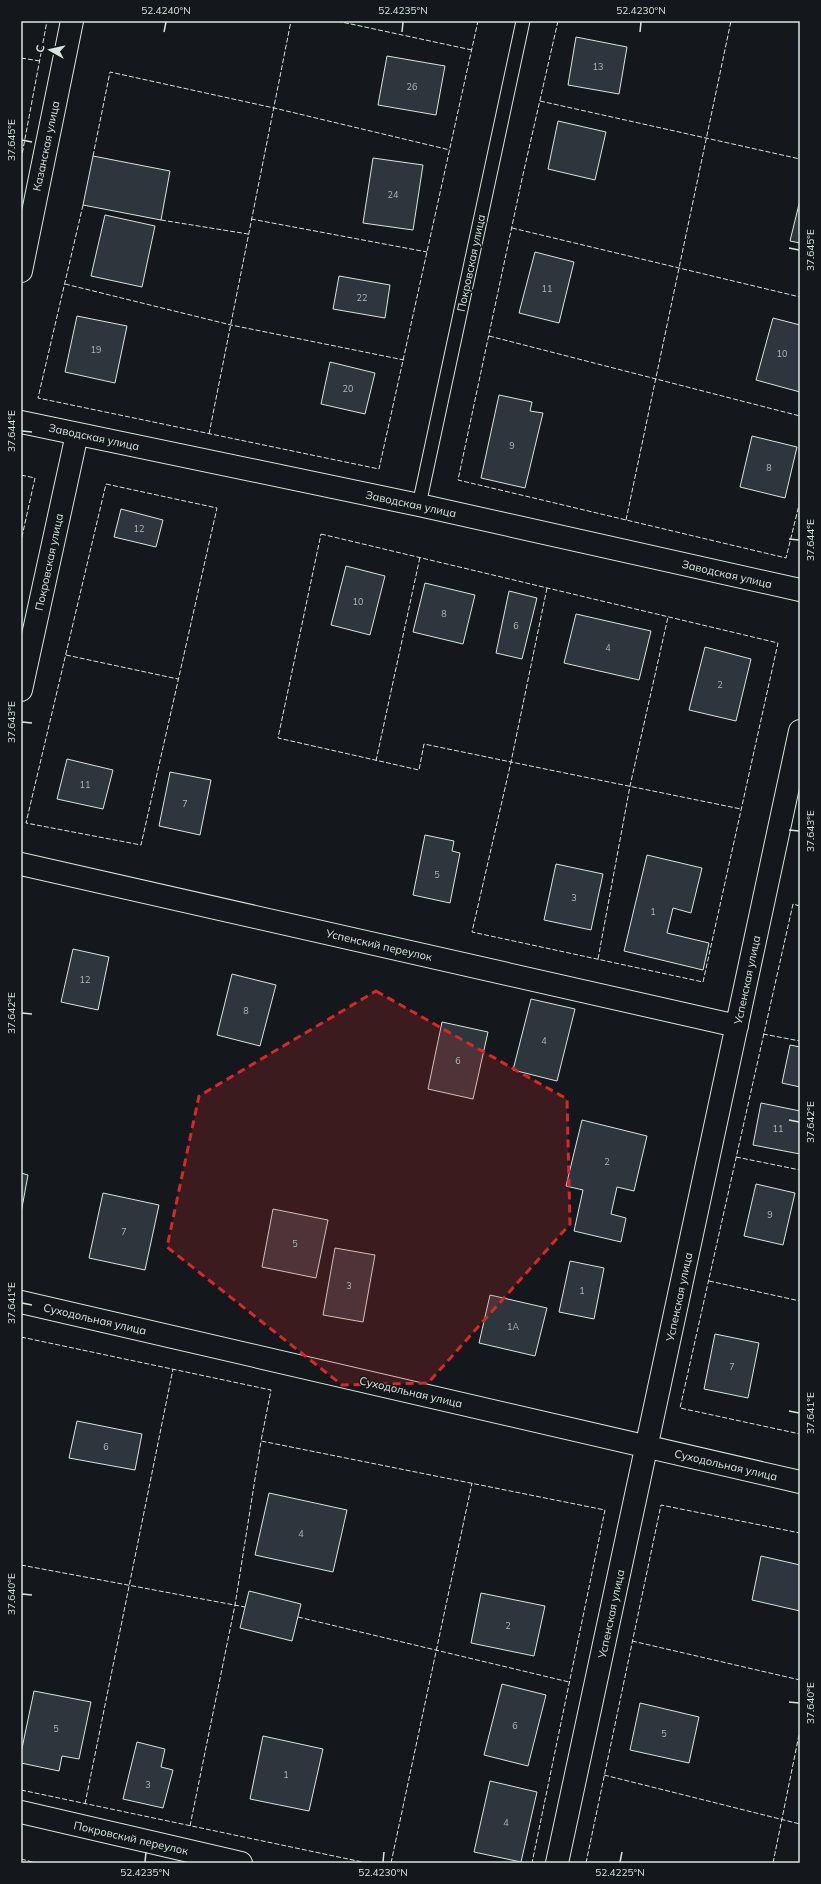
<svg xmlns="http://www.w3.org/2000/svg" width="821" height="1884" font-family="Mulish,sans-serif">
<style>
.building{fill:#2c363c;stroke:#d8e6dc}
.lines{fill:none;stroke-linecap:round;stroke-linejoin:round}
.lane-casing{stroke:#d8e6dc;stroke-width:15}
.street-casing{stroke:#d8e6dc;stroke-width:24}
.lane{stroke:#14181c;stroke-width:13}
.street{stroke:#14181c;stroke-width:22}
.fence{stroke:#d8e6dc;stroke-width:1;stroke-dasharray:5 2;stroke-linecap:butt}
.marked{fill:#d62828;fill-opacity:0.2;stroke:#d62828;stroke-width:3;stroke-dasharray:8 5;stroke-linejoin:round}
.ticks{fill:none;stroke:#d8e6dc;stroke-width:1.5}
.labels{text-anchor:middle;dominant-baseline:central;stroke-width:3;stroke-linejoin:round;paint-order:stroke}
.number-label{font-size:9px;fill:#adbab4}
.street-label{font-size:11px;fill:#d8e6dc;stroke:#14181c}
.neatline{fill:none;stroke:#d8e6dc;stroke-width:1.5}
.ticks-label{font-size:10px;text-anchor:middle;fill:#d8e6dc}
</style>
<rect width="100%" height="100%" fill="#14181c"/>
<path class="building" d="M576,37L627,47L619,94L568,85Z
M387,56L445,66L436,115L378,105Z
M558,121L606,132L595,180L548,169Z
M93,156L170,171L161,220L83,205Z
M373,158L423,165L413,230L363,223Z
M800,200V243L790,241Z
M105,215L155,226L142,287L91,276Z
M535,252L574,262L559,323L519,313Z
M339,276L390,285L385,318L333,309Z
M77,316L127,326L115,383L65,372Z
M773,318L800,325V392L756,380Z
M330,362L375,373L365,414L321,404Z
M499,395L532,402L530,411L543,413L525,488L481,478Z
M752,436L797,447L785,498L740,487Z
M121,509L163,520L156,547L114,537Z
M346,566L385,576L370,635L331,625Z
M425,583L475,595L463,644L413,632Z
M509,591L537,598L522,659L496,653Z
M576,614L651,631L639,680L564,663Z
M705,647L751,659L736,721L689,710Z
M67,759L113,770L103,809L57,799Z
M170,772L211,780L200,835L159,826Z
M425,835L454,841L452,851L460,853L450,903L413,895Z
M647,855L702,868L691,913L673,908L667,933L709,943L703,970L624,951Z
M556,864L603,874L591,930L544,920Z
M73,949L109,957L98,1010L61,1002Z
M232,974L276,985L260,1046L217,1035Z
M531,999L575,1009L557,1081L513,1070Z
M442,1022L488,1032L473,1099L428,1089Z
M790,1045L800,1047V1087L782,1083Z
M761,1103L800,1111V1154L753,1145Z
M582,1120L647,1136L634,1191L617,1187L611,1214L626,1218L621,1242L574,1231L583,1190L566,1186Z
M21,1173L28,1175L21,1213Z
M756,1184L795,1193L783,1245L744,1236Z
M103,1193L159,1205L145,1270L89,1258Z
M273,1209L328,1220L316,1278L262,1267Z
M335,1248L375,1255L363,1322L323,1315Z
M570,1261L604,1268L594,1319L559,1312Z
M490,1295L547,1308L535,1356L479,1343Z
M715,1334L759,1343L748,1398L704,1389Z
M77,1421L142,1434L135,1470L69,1458Z
M269,1493L347,1510L333,1572L255,1555Z
M761,1556L800,1565V1611L752,1600Z
M249,1591L301,1604L292,1641L240,1628Z
M481,1593L545,1606L534,1656L471,1643Z
M502,1684L546,1695L528,1766L484,1755Z
M34,1691L91,1702L79,1759L62,1756L59,1771L21,1763V1753Z
M640,1703L699,1717L689,1763L630,1750Z
M263,1736L323,1749L309,1811L250,1799Z
M137,1742L165,1749L161,1767L173,1770L163,1808L123,1799Z
M490,1781L537,1792L521,1862L474,1852Z"/>
<g class="lines">
<defs>
<path id="lane" d="M419,505L523,21"/>
<path id="street" d="M21,271L72,21
M21,422L419,505L800,590
M21,690L77,434
M21,864L737,1026
M21,1302L800,1482
M21,1812L241,1863
M557,1863L800,731"/>
</defs>
<use href="#lane" class="lane-casing"/>
<use href="#street" class="street-casing"/>
<use href="#lane" class="lane"/>
<use href="#street" class="street"/>
<path class="fence" d="M337,21L472,50
M558,21L522,179L458,480L786,558L800,501
M21,58L40,61
M540,101L800,159
M93,156L110,72L274,108L450,150
M21,160L47,21
M83,205L38,398L379,469L478,21
M251,219L427,252
M161,220L248,234
M512,228L800,297
M65,284L231,325L404,360
M489,336L800,416
M209,434L291,21
M21,475L35,478L21,541
M106,484L217,508L141,845L26,823Z
M626,520L731,21
M321,534L778,643L703,982L472,932L511,762L424,744L419,770L278,738Z
M547,588L511,762L741,809
M66,655L178,679
M376,761L420,557
M800,906L793,904L680,1408L800,1434
M598,959L630,786L668,617
M763,1034L800,1041
M736,1157L800,1170
M709,1281L800,1301
M21,1337L271,1390L261,1441L605,1510L532,1863
M21,1565L245,1607
M298,1617L569,1682
M632,1641L800,1680
M604,1775L800,1824
M21,1790L367,1863
M85,1804L173,1369
M190,1826L235,1605L261,1441
M21,1859L36,1863
M391,1863L472,1483
M586,1863L661,1505L800,1533
M773,1863L800,1730"/>
</g>
<path class="marked" d="M376,991L567,1099L570,1224L428,1383L342,1385L167,1247L199,1096Z"/>
<path class="ticks" d="M164,32L166,22M402,32L403,22M640,32L641,22M22,140L32,142M789,248L799,250M22,431L32,432M789,539L799,540M22,722L32,723M789,830L799,831M22,1013L32,1014M789,1120L799,1122M22,1303L32,1305M789,1411L799,1413M22,1594L32,1595M789,1702L799,1703M145,1862L146,1852M383,1862L384,1852M620,1862L622,1852"/>
<g class="labels">
<g class="number-label">
<text x="598" y="66">13</text>
<text x="412" y="86">26</text>
<text x="393" y="194">24</text>
<text x="547" y="288">11</text>
<text x="362" y="297">22</text>
<text x="96" y="349">19</text>
<text x="782" y="353">10</text>
<text x="348" y="388">20</text>
<text x="512" y="445">9</text>
<text x="769" y="467">8</text>
<text x="139" y="528">12</text>
<text x="358" y="601">10</text>
<text x="444" y="613">8</text>
<text x="516" y="625">6</text>
<text x="608" y="647">4</text>
<text x="720" y="684">2</text>
<text x="85" y="784">11</text>
<text x="185" y="803">7</text>
<text x="437" y="874">5</text>
<text x="574" y="897">3</text>
<text x="653" y="911">1</text>
<text x="85" y="979">12</text>
<text x="246" y="1010">8</text>
<text x="544" y="1040">4</text>
<text x="458" y="1060">6</text>
<text x="778" y="1128">11</text>
<text x="607" y="1161">2</text>
<text x="770" y="1214">9</text>
<text x="124" y="1231">7</text>
<text x="295" y="1243">5</text>
<text x="349" y="1285">3</text>
<text x="582" y="1290">1</text>
<text x="513" y="1326">1А</text>
<text x="732" y="1366">7</text>
<text x="106" y="1446">6</text>
<text x="301" y="1533">4</text>
<text x="508" y="1625">2</text>
<text x="515" y="1725">6</text>
<text x="56" y="1728">5</text>
<text x="664" y="1733">5</text>
<text x="286" y="1774">1</text>
<text x="148" y="1784">3</text>
<text x="506" y="1822">4</text>
</g>
<g class="street-label">
<text transform="translate(46 146) rotate(-78)">Казанская улица</text>
<text transform="translate(471 263) rotate(-78)">Покровская улица</text>
<text transform="translate(94 437) rotate(12)">Заводская улица</text>
<text transform="translate(411 504) rotate(12)">Заводская улица</text>
<text transform="translate(49 562) rotate(-78)">Покровская улица</text>
<text transform="translate(727 574) rotate(13)">Заводская улица</text>
<text transform="translate(379 945) rotate(13)">Успенский переулок</text>
<text transform="translate(747 980) rotate(-78)">Успенская улица</text>
<text transform="translate(679 1297) rotate(-78)">Успенская улица</text>
<text transform="translate(95 1319) rotate(13)">Суходольная улица</text>
<text transform="translate(411 1392) rotate(13)">Суходольная улица</text>
<text transform="translate(726 1465) rotate(13)">Суходольная улица</text>
<text transform="translate(611 1614) rotate(-78)">Успенская улица</text>
<text transform="translate(131 1838) rotate(13)">Покровский переулок</text>
</g>
</g>
<rect width="821" height="1884" fill="none" stroke="#14181c" stroke-width="44"/>
<g transform="translate(50 50) rotate(278)" stroke="#14181c" stroke-width="3" paint-order="stroke">
<path d="M0-3L7 15L0 10L-7 15Z" fill="#d8e6dc"/>
<text y="-6" font-size="11" font-weight="bold" text-anchor="middle" fill="#d8e6dc">С</text>
</g>
<rect x="22" y="22" width="777" height="1840" class="neatline"/>
<g class="ticks-label">
<text x="166" y="14">52.4240°N</text>
<text x="403" y="14">52.4235°N</text>
<text x="641" y="14">52.4230°N</text>
<text transform="translate(11 140) rotate(-90)" y="4">37.645°E</text>
<text transform="translate(810 250) rotate(-90)" y="4">37.645°E</text>
<text transform="translate(11 431) rotate(-90)" y="4">37.644°E</text>
<text transform="translate(810 540) rotate(-90)" y="4">37.644°E</text>
<text transform="translate(11 722) rotate(-90)" y="4">37.643°E</text>
<text transform="translate(810 831) rotate(-90)" y="4">37.643°E</text>
<text transform="translate(11 1013) rotate(-90)" y="4">37.642°E</text>
<text transform="translate(810 1122) rotate(-90)" y="4">37.642°E</text>
<text transform="translate(11 1303) rotate(-90)" y="4">37.641°E</text>
<text transform="translate(810 1413) rotate(-90)" y="4">37.641°E</text>
<text transform="translate(11 1594) rotate(-90)" y="4">37.640°E</text>
<text transform="translate(810 1703) rotate(-90)" y="4">37.640°E</text>
<text x="145" y="1876">52.4235°N</text>
<text x="383" y="1876">52.4230°N</text>
<text x="620" y="1876">52.4225°N</text>
</g>
</svg>
